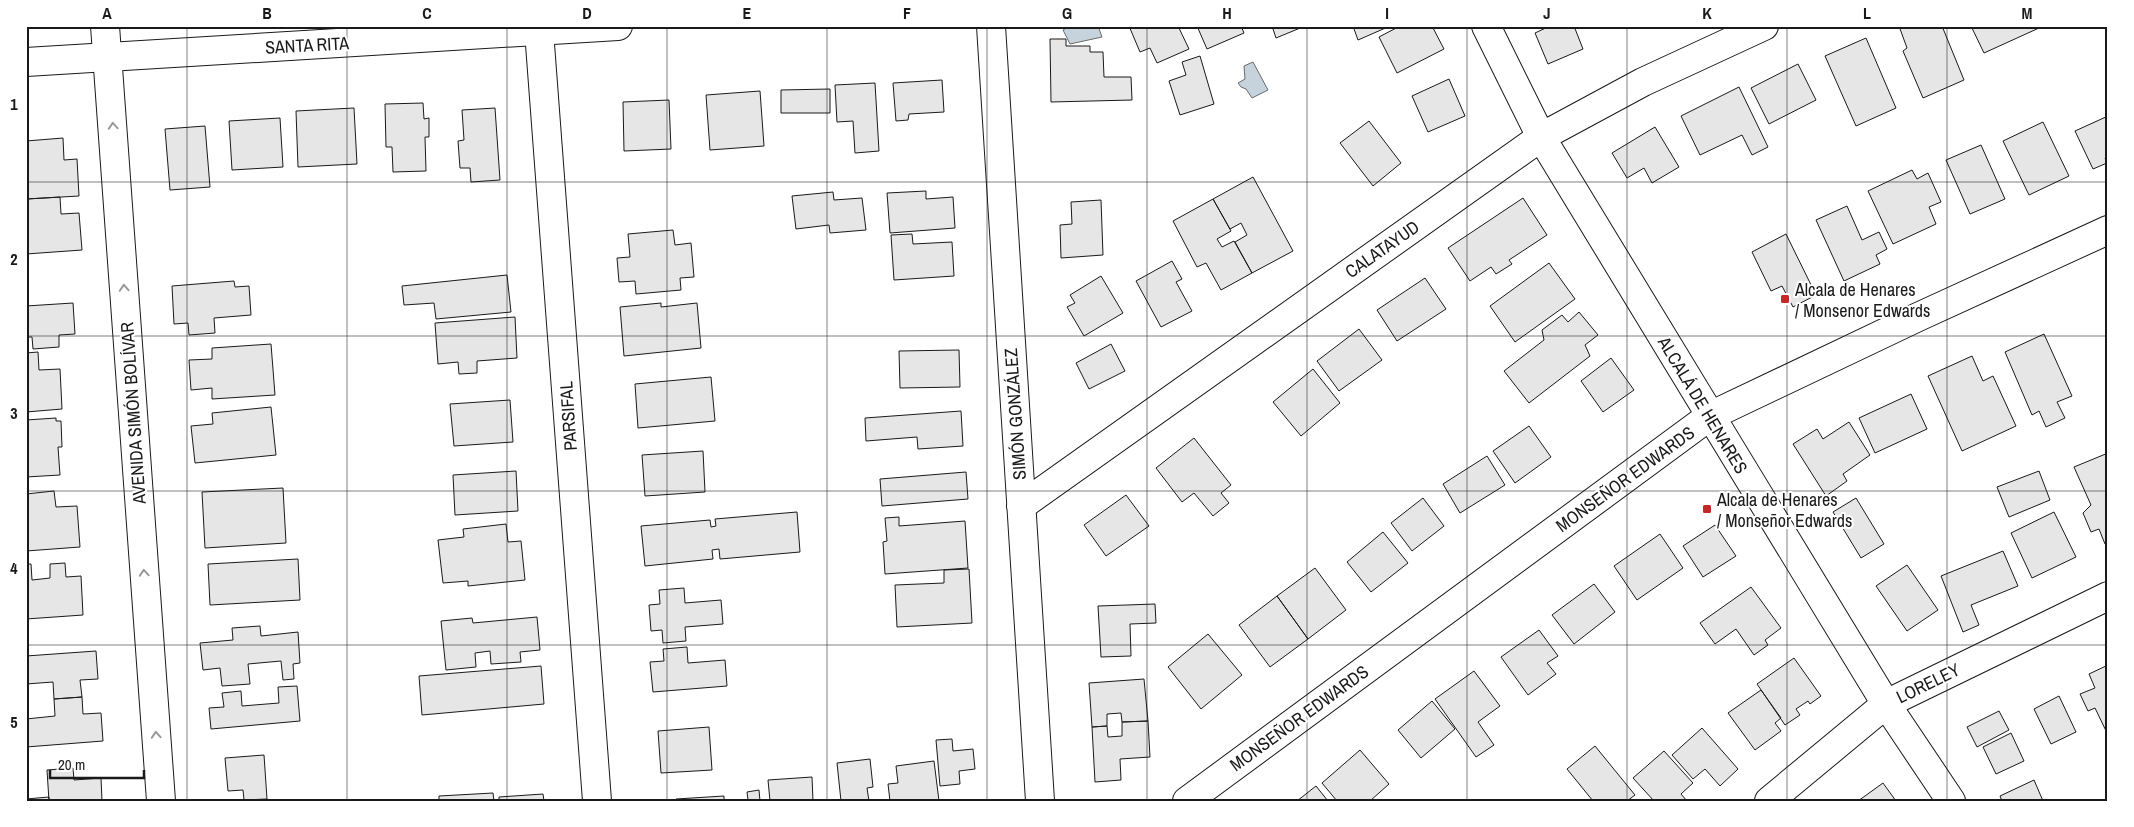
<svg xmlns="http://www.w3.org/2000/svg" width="2134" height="827" font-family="'Archivo Narrow',sans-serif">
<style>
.water{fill:#c6d2dc;stroke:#6a6a6a}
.building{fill:#e6e6e6;stroke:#1a1a1a}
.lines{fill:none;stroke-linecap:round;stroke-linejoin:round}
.street-casing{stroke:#1a1a1a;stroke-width:30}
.secondary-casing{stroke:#1a1a1a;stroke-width:30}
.street{stroke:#fff;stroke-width:28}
.secondary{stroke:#fff;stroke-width:28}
.oneway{stroke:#989898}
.grid{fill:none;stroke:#1a1a1a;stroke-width:1;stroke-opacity:0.55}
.poi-dot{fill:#c62828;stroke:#fff;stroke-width:2}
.labels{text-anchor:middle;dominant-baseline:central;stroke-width:4;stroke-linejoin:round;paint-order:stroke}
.street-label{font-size:18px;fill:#1a1a1a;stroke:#fff}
.poi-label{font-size:18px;fill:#1a1a1a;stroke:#fff;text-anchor:start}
.neatline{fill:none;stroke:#1a1a1a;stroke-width:2}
.grid-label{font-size:16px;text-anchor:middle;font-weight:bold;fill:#1a1a1a}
</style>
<rect width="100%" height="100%" fill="#fff"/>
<path class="water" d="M1070,26H1098L1102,37L1070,44L1063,30Z
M1253,62L1268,90L1252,98L1246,89L1241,87L1238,83L1245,79L1244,66Z"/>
<path class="building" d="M1129,26H1178L1189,49L1157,63L1150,48L1140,52Z
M1197,26H1241L1244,33L1207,49Z
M1272,26H1305L1276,38Z
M1353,26H1390L1358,40Z
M1400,26H1432L1444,49L1397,73L1379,37Z
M1550,26H1574L1583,49L1548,64L1535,33Z
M1899,26H1942L1964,80L1923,98L1903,51L1907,48Z
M1971,26H2038L2039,28L1984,53Z
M1866,38L1896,108L1856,126L1825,56Z
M1050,39H1066V46H1090V52H1103L1104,77H1131L1132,100L1051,102Z
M1200,56L1214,104L1180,115L1169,81L1186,75L1182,62Z
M1798,64L1816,100L1769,124L1751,88Z
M1449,79L1465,116L1428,132L1412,96Z
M942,80L944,112L909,114L908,120L896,121L893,83Z
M875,83L879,151L855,153L853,121L837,122L835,85Z
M1739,87L1768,147L1752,155L1742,135L1700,155L1681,116Z
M830,89V113H781V90Z
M760,91L764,146L710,150L706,95Z
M669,100L671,149L624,151L623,102Z
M423,103L424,119L429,118V137H425L426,171L393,172L392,147H386L385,104Z
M354,108L357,164L298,167L296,111Z
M495,108L500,180L471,182L470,168H460L458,141L464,140L462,110Z
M2108,116V157L2105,158L2107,163L2093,169L2075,131Z
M280,118L283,167L232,170L229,121Z
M1369,121L1401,163L1373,186L1340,143Z
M2043,122L2069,176L2029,195L2003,141Z
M205,126L210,187L170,190L165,129Z
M1655,127L1679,167L1652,183L1644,168L1627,178L1612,153Z
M63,138L64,160L77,159L79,196L27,199L26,141Z
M1981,145L2005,199L1970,214L1946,160Z
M1912,170L1917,179L1928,173L1941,202L1929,207L1936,224L1893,244L1868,191Z
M1253,177L1293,251L1252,273L1235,242L1247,235L1241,223L1230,229L1213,199Z
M926,191V199L953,197L955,228L890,233L887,193Z
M833,192L834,200L862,198L866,230L830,233L829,225L796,229L792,196Z
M60,197L61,214L79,213L82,250L26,254V199Z
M1523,198L1547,235L1509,260L1512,264L1496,274L1491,267L1470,281L1448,248Z
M1213,199L1231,231L1217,239L1222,247L1234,241L1252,273L1221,290L1206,263L1197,267L1173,221Z
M1101,200L1103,255L1061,258L1060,225L1072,224L1071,202Z
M1847,206L1862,240L1879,232L1887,249L1876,255L1880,264L1844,281L1816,220Z
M673,230L675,245L691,243L694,277L680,278L681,290L636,294L635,281L619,282L617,258L630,257L628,234Z
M912,234L913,244L952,242L954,276L894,280L891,235Z
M1786,234L1816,295L1793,307L1782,286L1771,291L1752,252Z
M1172,261L1182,279L1176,282L1192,311L1161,327L1136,281Z
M1549,263L1575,299L1515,342L1490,306Z
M507,275L511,312L436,319L434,303L404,305L402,286Z
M1101,276L1123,313L1084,336L1067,307L1075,303L1070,295Z
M1425,278L1446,309L1397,341L1377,310Z
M234,281L235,287L249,286L251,315L214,318L215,333L189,335L188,323L174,324L172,286Z
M73,303L75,334L59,335V347L33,349L32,337H26V306Z
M661,303V307L697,303L701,348L624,356L620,307Z
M1579,312L1598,335L1585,345L1590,356L1529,403L1504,371L1544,340L1542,330L1562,315L1568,322Z
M515,317L517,358L477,361V373L459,374L458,362L438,364L435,323Z
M1359,329L1382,360L1339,391L1317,361Z
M2044,334L2072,396L2057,402L2065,418L2046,427L2039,411L2032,415L2005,352Z
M271,344L275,395L212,399V388L191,390L189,360L212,359V348Z
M1111,344L1125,371L1089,389L1076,363Z
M959,350L960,387L900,388L899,351Z
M38,352L39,370L60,369L62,409L26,412V353Z
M1972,356L1983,381L1993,376L2016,426L1962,451L1928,376Z
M1611,358L1634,390L1603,412L1581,381Z
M1313,369L1340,403L1301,436L1273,402Z
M711,377L715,421L638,428L635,384Z
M1911,394L1927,429L1875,453L1859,418Z
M510,400L513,442L454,446L450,404Z
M271,407L276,455L195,463L191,426L213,424L212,413Z
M961,411L963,446L918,449L917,437L866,441L865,418Z
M56,418V421H61L62,447H58L60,475L26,477V420Z
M1849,422L1870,455L1843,474L1847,481L1826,496L1793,444L1817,429L1823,439Z
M1529,426L1551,457L1515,483L1493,451Z
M1194,438L1231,485L1221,493L1229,503L1213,516L1194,493L1182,502L1156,468Z
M703,451L705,492L645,496L642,455Z
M2108,453V543L2105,544L2099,529L2091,532L2083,513L2091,505L2074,467Z
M1487,456L1505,485L1460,513L1443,484Z
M516,471L518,511L455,515L453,475Z
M2039,471L2050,500L2009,517L1997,487Z
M966,472L968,499L882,506L880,479Z
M283,488L286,543L205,548L202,492Z
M54,491L56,507L77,506L80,547L26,551V494Z
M1126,495L1149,526L1106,556L1084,525Z
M1423,498L1444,526L1412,551L1391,523Z
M1856,498L1884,544L1861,558L1833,512Z
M797,512L800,552L720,559L719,549L712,550L713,559L645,566L641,526L710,520L711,527L716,526L715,519Z
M2054,512L2076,557L2032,578L2011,533Z
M899,517V526L965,521L968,568L885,574L883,542L887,541L885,518Z
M506,524L508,542L521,541L525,580L468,586V581L443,583L438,540L464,537L463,529Z
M1715,525L1736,556L1703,577L1683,546Z
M1383,532L1408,563L1371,592L1347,562Z
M1660,534L1683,568L1637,600L1614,566Z
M2003,551L2018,586L1971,605L1979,625L1963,632L1941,576Z
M298,559L300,600L210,605L208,564Z
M65,563L66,577L81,576L83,615L26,619V564H31L32,580L50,578V564Z
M1907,565L1938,610L1907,631L1876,586Z
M1315,568L1346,610L1308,639L1277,596Z
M969,569L972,623L897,627L895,585L944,583V570Z
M1594,584L1615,612L1574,644L1552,615Z
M1751,587L1781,628L1765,640L1768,645L1754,655L1736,629L1715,644L1700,623Z
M684,588L685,603L721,600L723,624L685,627L686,641L663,643L662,630L651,631L649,605L660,604L659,590Z
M1277,596L1308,639L1270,667L1239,625Z
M1155,604L1156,623L1130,624L1131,656L1101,657L1098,606Z
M537,617L540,650L520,652L521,662L491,664L490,651L475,653L476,667L446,670L441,621L472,618L473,623Z
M260,626L261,636L298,632L300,663L293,664L294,679L283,680L281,661L248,664L250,684L222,686L220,668L203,670L200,643L233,640L232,628Z
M1539,630L1558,656L1547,663L1556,674L1528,695L1501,657Z
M1208,634L1242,675L1201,709L1168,667Z
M687,647L688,663L725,660L727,686L653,692L650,662L664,661L663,649Z
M96,651L98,679L80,680L82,697L54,699L53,682L26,684V656Z
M1794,658L1821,696L1810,704L1808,701L1796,709L1800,715L1785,725L1757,684Z
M2108,665V735L2095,708L2088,711L2080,694L2095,688L2089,674Z
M541,666L544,704L422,715L419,676Z
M1474,671L1500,706L1478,722L1494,745L1476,757L1435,699Z
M1144,679L1148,721L1122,722L1121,713L1107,714V726L1092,727L1089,683Z
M297,686L300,721L211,729L209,708L224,707L222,693L241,691L242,706L279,703L278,687Z
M1761,690L1781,718L1775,723L1781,731L1755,750L1728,713Z
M2059,696L2076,732L2051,744L2034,709Z
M82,697L83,714L101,713L103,741L26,747V719L55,716L54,699Z
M1432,701L1455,729L1421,758L1398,730Z
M1999,711L2009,730L1977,747L1967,727Z
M1148,721L1150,757L1120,759L1121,780L1095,782L1092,727L1107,726L1108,737L1122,736V722Z
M709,727L712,770L661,773L658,731Z
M1702,728L1738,769L1720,786L1705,769L1693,779L1672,755Z
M2011,733L2024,761L1996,774L1983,747Z
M952,739L953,751L973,749L975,769L959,771L960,784L940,786L936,740Z
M1595,746L1635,795L1627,801H1593L1567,769Z
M1360,750L1389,784L1370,801H1337L1322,783Z
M1664,751L1693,783L1681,794L1687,801H1654L1633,778Z
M264,755L267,799L244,800L243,790L228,791L225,758Z
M870,759L873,787L867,788L869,801H841L837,763Z
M934,761L939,801H890L888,784L898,783L896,766Z
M73,768L74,780L101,778L102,801H49L47,770Z
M812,777L813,801H770L768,780Z
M2034,780L2043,801H2002L2000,796Z
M1883,783L1896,801H1858Z
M1316,786L1328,801H1297Z
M759,790L760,801H737L748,800L747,792Z
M493,793L494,801H439V796Z
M543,794L544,801H499V797Z
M724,796V801H676V799Z
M49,797V801H26V799Z"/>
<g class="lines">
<defs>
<path id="street" d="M991,26L1040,801
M1486,26L1541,137L1886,704L1951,801
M539,31L597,801
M26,62L618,26
M1021,506L1541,137L1643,82L1764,26
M1187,801L1710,416L1918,317L2108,230"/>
<path id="secondary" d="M105,26L161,801
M1769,801L1886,704L2108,596"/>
</defs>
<use href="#street" class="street-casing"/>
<use href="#secondary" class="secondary-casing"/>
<use href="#street" class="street"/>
<use href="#secondary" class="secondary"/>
</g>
<defs><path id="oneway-chevron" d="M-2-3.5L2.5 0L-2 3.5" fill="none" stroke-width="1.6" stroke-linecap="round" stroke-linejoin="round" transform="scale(1.25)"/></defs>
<g class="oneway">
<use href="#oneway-chevron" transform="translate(113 126) rotate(-94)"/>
<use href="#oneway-chevron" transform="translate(124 288) rotate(-94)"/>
<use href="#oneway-chevron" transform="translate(144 573) rotate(-94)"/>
<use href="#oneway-chevron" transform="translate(156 735) rotate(-94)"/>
</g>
<path class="grid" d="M187,26V801M347,26V801M507,26V801M667,26V801M827,26V801M987,26V801M1147,26V801M1307,26V801M1467,26V801M1627,26V801M1787,26V801M1947,26V801M26,182H2108M26,336H2108M26,491H2108M26,645H2108"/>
<g class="poi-dot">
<rect x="1780" y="294" width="10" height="10" rx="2.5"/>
<rect x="1702" y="504" width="10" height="10" rx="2.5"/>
</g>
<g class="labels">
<g class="street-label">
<text transform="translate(307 45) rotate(-3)">SANTA RITA</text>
<text transform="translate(1382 249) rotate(-35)">CALATAYUD</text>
<text transform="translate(1703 405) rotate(59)">ALCALÁ DE HENARES</text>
<text transform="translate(133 413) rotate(-94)">AVENIDA SIMÓN BOLÍVAR</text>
<text transform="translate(1015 414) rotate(-94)">SIMÓN GONZÁLEZ</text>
<text transform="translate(568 416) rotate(-94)">PARSIFAL</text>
<text transform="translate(1625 479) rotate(-36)">MONSEÑOR EDWARDS</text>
<text transform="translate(1928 683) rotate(-26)">LORELEY</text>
<text transform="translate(1299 718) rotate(-36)">MONSEÑOR EDWARDS</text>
</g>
<g class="poi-label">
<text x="1795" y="289">Alcala de Henares<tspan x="1795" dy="21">/ Monsenor Edwards</tspan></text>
<text x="1717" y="499">Alcala de Henares<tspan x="1717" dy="21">/ Monseñor Edwards</tspan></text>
</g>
</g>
<rect width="2134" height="827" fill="none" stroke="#ffffff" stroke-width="55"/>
<path d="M50 770v8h94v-8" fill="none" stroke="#1a1a1a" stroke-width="2.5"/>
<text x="58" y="770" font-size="15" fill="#1a1a1a" stroke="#ffffff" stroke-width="4" paint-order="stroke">20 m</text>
<rect x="28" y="28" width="2078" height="772" class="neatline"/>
<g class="grid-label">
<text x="107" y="19">A</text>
<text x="267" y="19">B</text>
<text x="427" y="19">C</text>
<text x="587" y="19">D</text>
<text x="747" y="19">E</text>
<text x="907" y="19">F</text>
<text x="1067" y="19">G</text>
<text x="1227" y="19">H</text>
<text x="1387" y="19">I</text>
<text x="1547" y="19">J</text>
<text x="1707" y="19">K</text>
<text x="1867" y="19">L</text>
<text x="2027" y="19">M</text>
<text x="14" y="110">1</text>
<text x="14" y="265">2</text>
<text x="14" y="419">3</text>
<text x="14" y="574">4</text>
<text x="14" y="728">5</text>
</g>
</svg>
